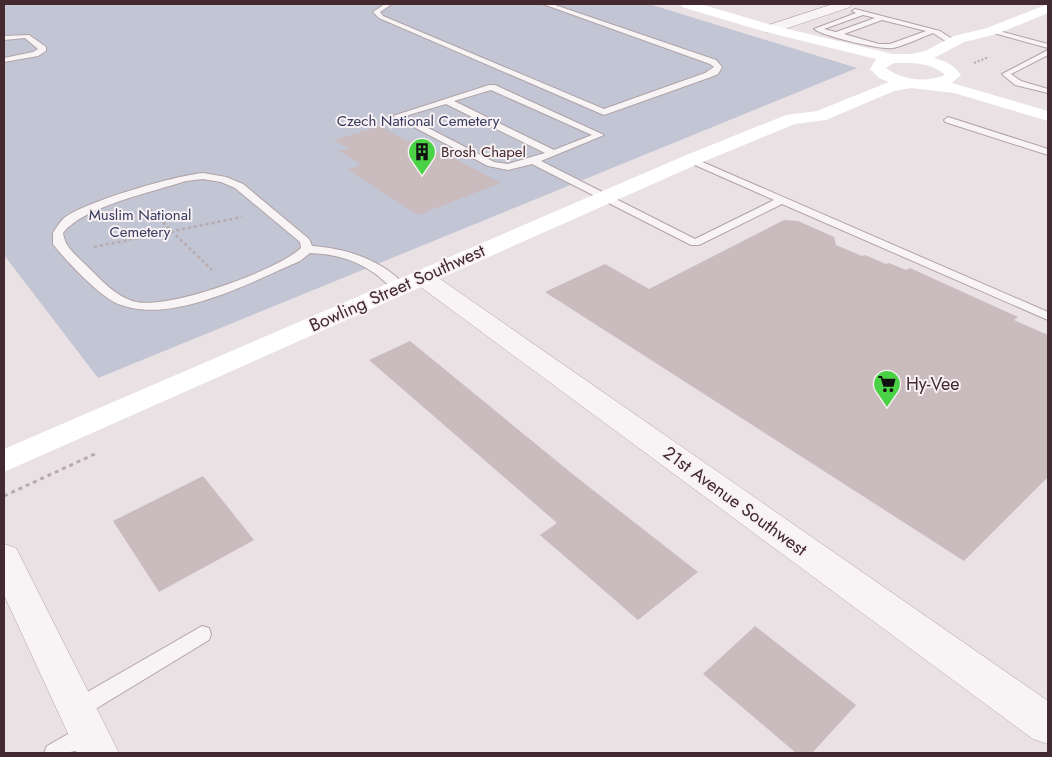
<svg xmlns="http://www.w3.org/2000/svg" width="1052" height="757" font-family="Jost,sans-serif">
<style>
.green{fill:#c2c5d4}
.building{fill:#cabbbf}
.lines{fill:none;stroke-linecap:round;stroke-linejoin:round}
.lane-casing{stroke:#b1a2a7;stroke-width:2}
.street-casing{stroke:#b1a2a7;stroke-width:1}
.path-far2{stroke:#b7abae;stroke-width:2;stroke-dasharray:2 2;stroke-linecap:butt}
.path-far1{stroke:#b7abae;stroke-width:2.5;stroke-dasharray:3 3;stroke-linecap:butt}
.path{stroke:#b7abae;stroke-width:3;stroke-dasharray:4 4;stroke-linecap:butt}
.lane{fill:#f8f4f5;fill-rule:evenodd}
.street{fill:#f8f4f5;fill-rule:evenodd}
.secondary{fill:#fff;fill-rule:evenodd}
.labels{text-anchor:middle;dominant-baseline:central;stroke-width:4;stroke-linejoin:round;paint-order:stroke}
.far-park-label{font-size:15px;fill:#363a5f;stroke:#f8f1f3}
.far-poi-label{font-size:15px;fill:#432930;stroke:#f8f1f3;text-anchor:start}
.street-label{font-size:18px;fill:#432930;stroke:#f8f1f3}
.poi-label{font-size:18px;fill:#432930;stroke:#f8f1f3;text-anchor:start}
</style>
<rect width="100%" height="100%" fill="#eae1e4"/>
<path class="green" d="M4,4H649L857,68L98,378L4,255Z"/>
<path class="building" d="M380,126L408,141L414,139L443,155L446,154L501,183L418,215L348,170L361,165L339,151L348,148L334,140Z
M784,220L798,221L834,237L836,245L862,256L865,255L886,264L889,263L906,270L910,268L1018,317L1014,320L1048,335V477L964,561L545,292L605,264L649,289Z
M410,341L575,476L698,572L638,620L540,535L557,523L369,360Z
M203,476L254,540L159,592L113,521Z
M755,626L856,705L812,753H796L703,674Z"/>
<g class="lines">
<defs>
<path id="lane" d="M385,4H392L380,12L383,16L604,109L705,73L714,67L710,64L543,4H552L716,60L722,67L718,74L711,77L604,115L379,18L373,12Z
M855,9L940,31L957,42L950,44L933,33C920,38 906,45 893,48C880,50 823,36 814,29L856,13L852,11ZM863,15L875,18L836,32L824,29ZM882,20L926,31L890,44H879L844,34Z
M992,29L1048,44V48L990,32Z
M29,35L46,47V51L38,56L4,62V58L33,52L38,49L25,38L4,40V36Z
M1048,50V55L1011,74L1021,81L1048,89V93L1015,85L1002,74Z
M489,85H495L604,135L541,161L695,239L774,200L688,162L686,160L691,157L1048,312V320L782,204L699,245H691L532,164L508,170L488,166L393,116ZM491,90L592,135L554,150L454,101ZM446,104L545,153L508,164L494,162L405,116Z
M948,117L1048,149V155L945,122L944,120Z
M203,173L226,177L243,184L309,239L312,246C345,248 384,260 406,287L404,290C393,292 383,279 374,273C354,259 334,254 310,253L300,261C251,282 167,328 114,302C96,292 66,261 53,244V233C56,228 60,222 64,218C87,201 174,176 203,173ZM203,179L221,182L235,188L300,242L301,248C276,271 170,309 136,302C116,297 101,280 87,266C77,256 65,248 63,233C84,206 153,192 186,181Z
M202,626L209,628L211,634L209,640L84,716L77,718L70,716L67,709L70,702Z
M87,723L94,726L97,733C88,755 63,753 44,753L47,746Z"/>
<path id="street" d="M833,4H851L850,7L776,32H766L764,29L766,26Z
M422,270L430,272L1048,701V744L1033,739L414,282L410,277L414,272Z
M4,544L16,548L119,753H77L4,595Z"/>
</defs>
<use href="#lane" class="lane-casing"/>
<use href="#street" class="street-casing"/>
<path class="path-far2" d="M974,63L989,57"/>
<path class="path-far1" d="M150,210L212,270
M94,247L242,217"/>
<path class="path" d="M4,496L97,453"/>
<use href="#lane" class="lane"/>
<use href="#street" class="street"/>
<path class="secondary" d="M681,4H700L775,26L893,54H912L925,51L954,36L987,28L1048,4V13L997,34L964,42L934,58C946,61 954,65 961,75L952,83L1048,111V121L954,93L911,88L894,91L826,120L795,124L698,164L4,472V449L684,156L786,115L817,111L889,82L879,78L870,69L876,59L766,32L682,7ZM894,63C911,63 932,62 945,75C926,83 902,80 886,68Z"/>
</g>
<defs>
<symbol id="building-pin" viewBox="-11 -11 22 30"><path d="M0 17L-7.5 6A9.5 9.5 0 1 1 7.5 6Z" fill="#4bd145" stroke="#f8f1f3"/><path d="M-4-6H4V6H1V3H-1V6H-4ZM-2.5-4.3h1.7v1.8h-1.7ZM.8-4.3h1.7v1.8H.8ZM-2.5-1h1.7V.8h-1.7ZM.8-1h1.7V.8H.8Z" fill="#111"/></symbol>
<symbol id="supermarket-pin" viewBox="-11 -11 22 30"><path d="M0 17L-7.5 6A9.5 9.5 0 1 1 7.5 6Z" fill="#4bd145" stroke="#f8f1f3"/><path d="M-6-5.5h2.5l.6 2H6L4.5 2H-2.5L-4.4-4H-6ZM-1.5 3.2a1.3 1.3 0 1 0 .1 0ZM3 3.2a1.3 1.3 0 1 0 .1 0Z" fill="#111"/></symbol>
</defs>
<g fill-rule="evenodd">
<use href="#building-pin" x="406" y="136" width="32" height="43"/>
<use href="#supermarket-pin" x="871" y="368" width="32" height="43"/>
</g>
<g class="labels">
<g class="far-park-label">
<text x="418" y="121">Czech National Cemetery</text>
<text x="140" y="215">Muslim National<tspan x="140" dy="17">Cemetery</tspan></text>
</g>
<g class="far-poi-label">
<text x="441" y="152">Brosh Chapel</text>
</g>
<g class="street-label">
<text transform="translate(397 288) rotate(-24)">Bowling Street Southwest</text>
<text transform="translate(735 501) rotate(36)">21st Avenue Southwest</text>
</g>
<g class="poi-label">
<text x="906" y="384">Hy-Vee</text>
</g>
</g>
<rect width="1052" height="757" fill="none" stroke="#432930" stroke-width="10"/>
</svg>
